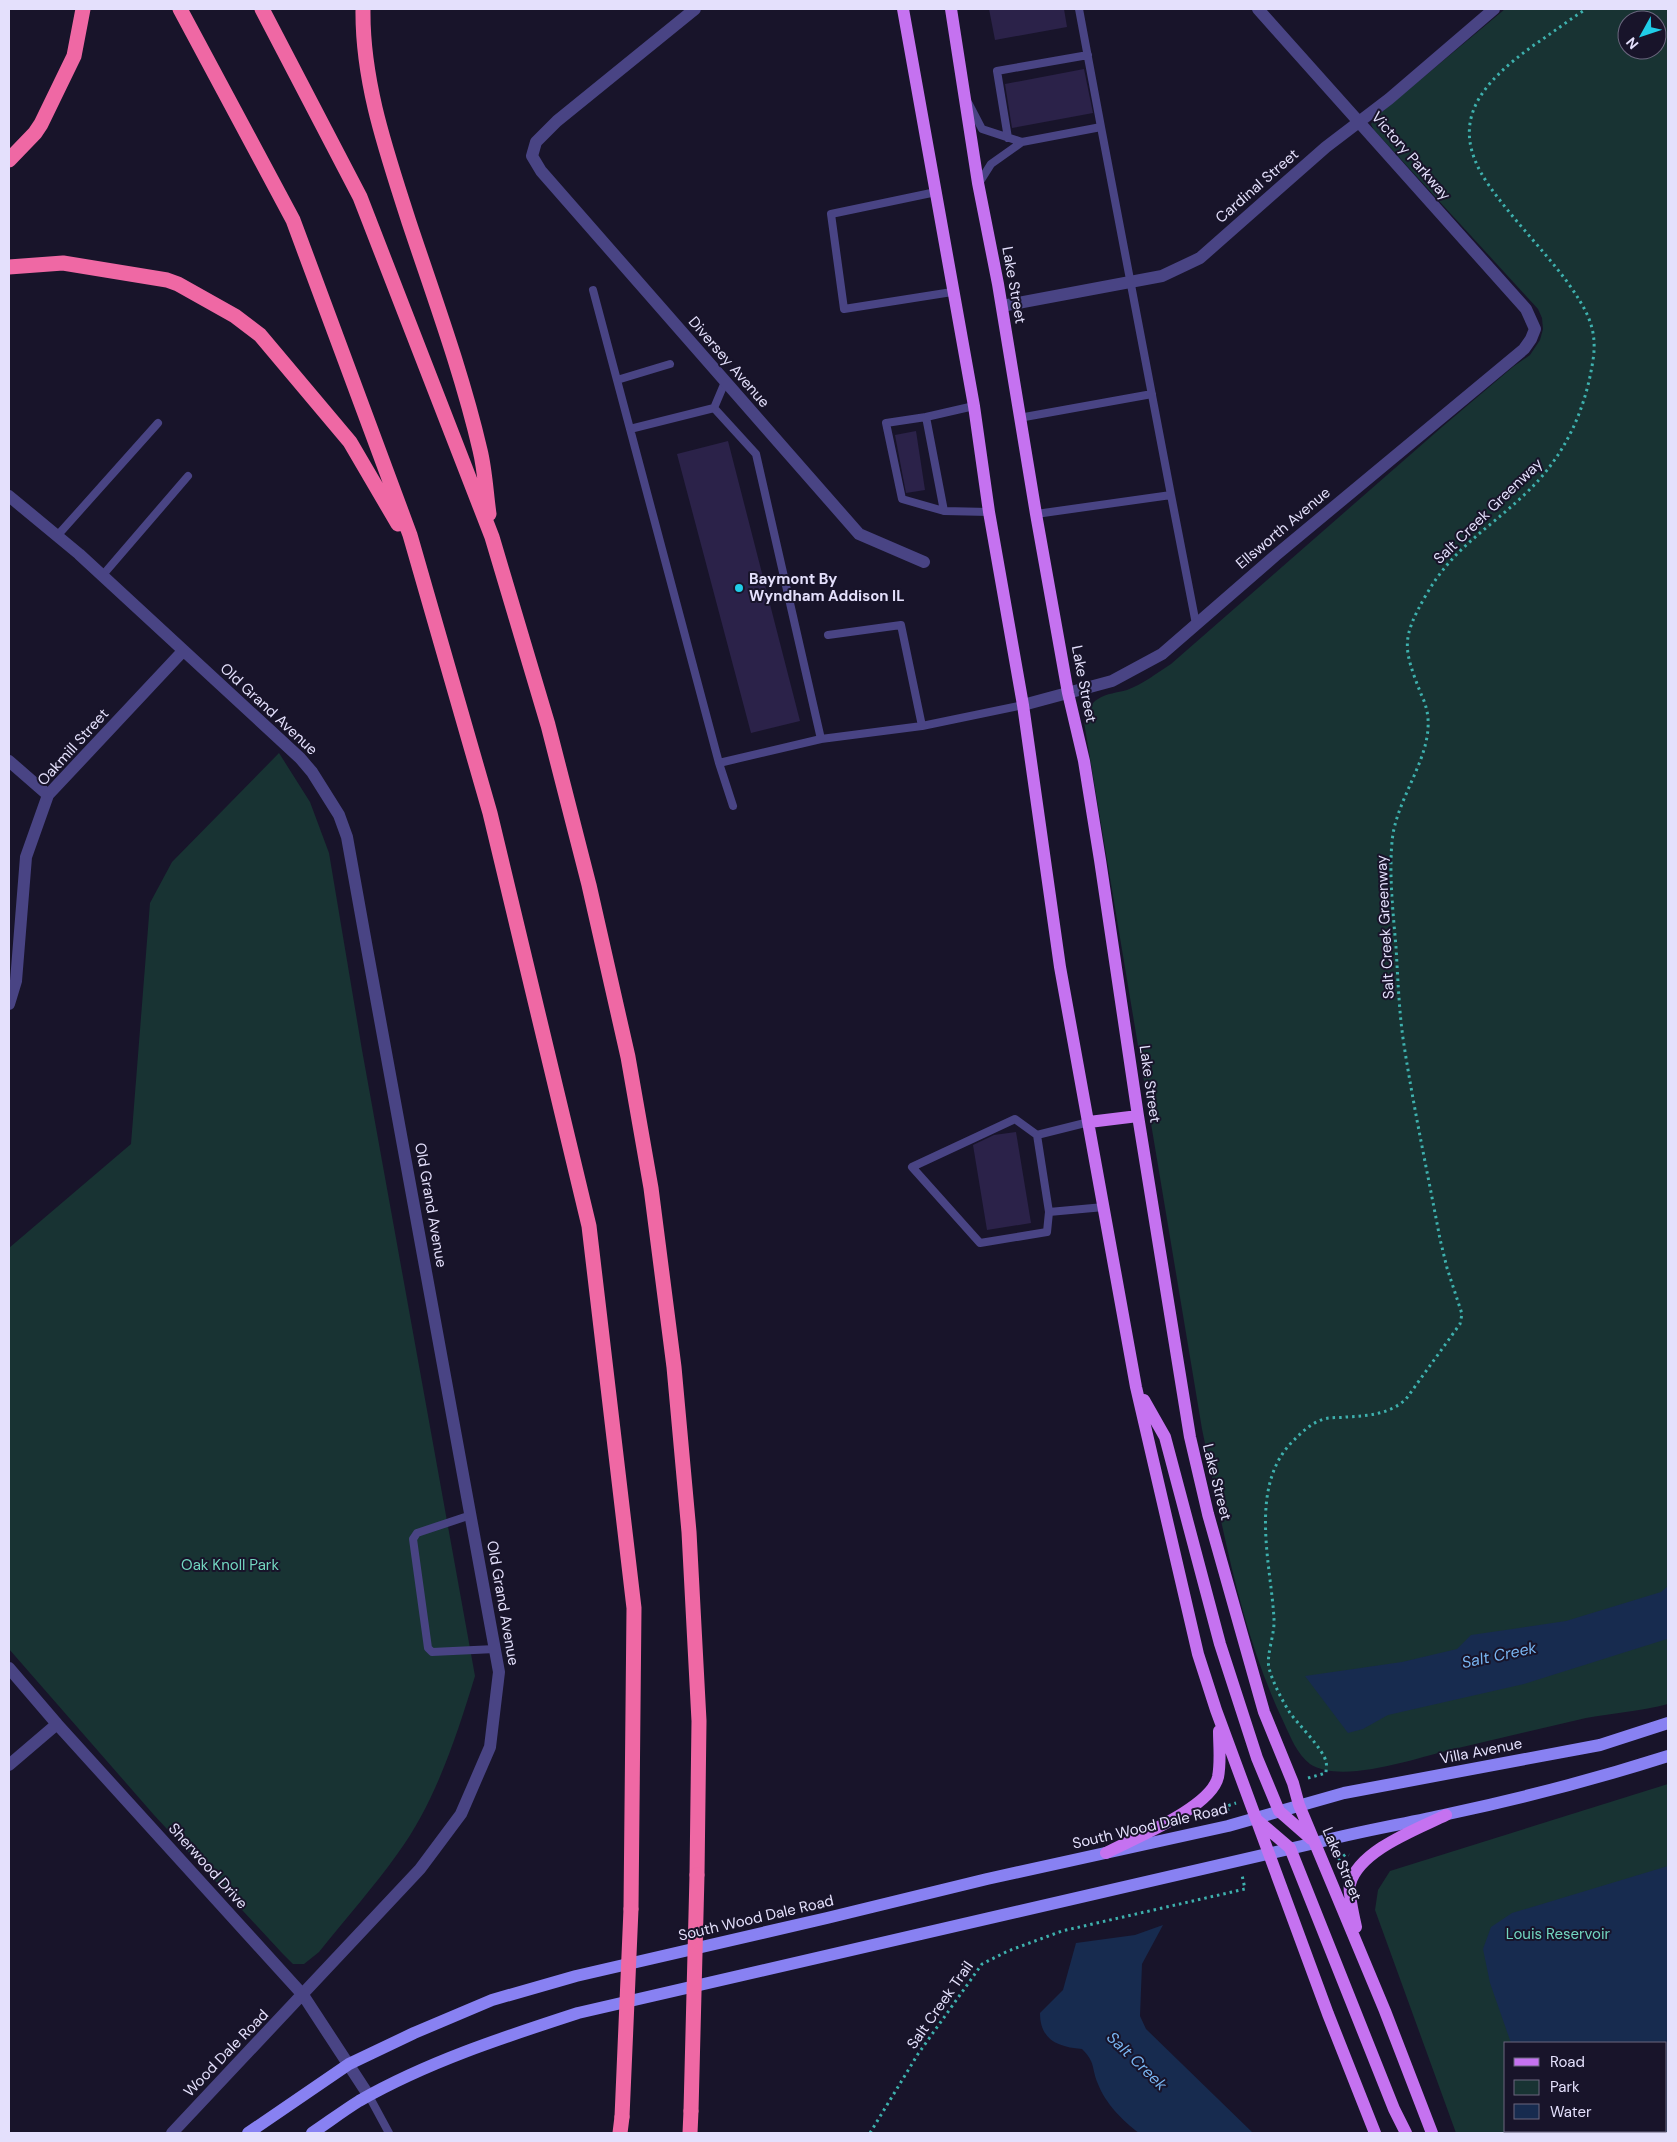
<svg xmlns="http://www.w3.org/2000/svg" width="1677" height="2142" font-family="'DM Sans',sans-serif">
<style>
.green{fill:#183333;fill-rule:evenodd}
.water{fill:#172b4f}
.building{fill:#2b2249}
.lines{fill:none;stroke-linecap:round;stroke-linejoin:round}
.path{stroke:#3eb1ae;stroke-width:3;stroke-dasharray:2.5 4;stroke-linecap:butt}
.service{stroke:#494484;stroke-width:8}
.minor{stroke:#494484;stroke-width:12}
.secondary{stroke:#8881f2;stroke-width:12}
.primary{stroke:#c572f0;stroke-width:12}
.motorway{stroke:#ef68a4;stroke-width:15}
.motorway-bridge{stroke:#ef68a4;stroke-width:15}
.poi-dot{fill:#20cde8;stroke:#18142a;stroke-width:2}
.labels{text-anchor:middle;dominant-baseline:central;stroke-width:4;stroke-linejoin:round;paint-order:stroke}
.street-label{font-size:15px;fill:#e4e0fc;stroke:#18142a}
.poi-label{font-size:15px;font-weight:bold;fill:#e4e0fc;stroke:#18142a;text-anchor:start}
.park-label{font-size:15px;fill:#72d6c0;stroke:#18142a}
.water-label{font-size:16px;font-style:italic;fill:#79b5f1;stroke:#18142a}
</style>
<rect width="100%" height="100%" fill="#18142a"/>
<path class="green" d="M1505,9H1668V1704C1641,1711 1614,1713 1586,1718C1542,1728 1498,1739 1454,1749C1419,1757 1342,1785 1310,1764C1297,1754 1291,1738 1284,1723C1240,1631 1223,1528 1202,1429L1084,722C1087,714 1090,703 1098,699C1107,693 1117,693 1127,690C1143,684 1157,673 1171,664L1442,427L1514,366L1530,355L1540,340L1543,329L1542,318L1538,309L1374,130L1371,124L1377,116ZM1627,20H1657V50H1627Z
M279,753L310,802L329,853L362,1050L475,1676C457,1735 435,1803 398,1853C374,1887 345,1919 319,1952L304,1964H293L282,1953L154,1815L9,1649V1248L131,1144L150,903L172,862Z
M1668,1784V2133H1456L1375,1910L1378,1890L1390,1871ZM1506,2043H1666V2131H1506Z"/>
<path class="water" d="M1668,1586V1638L1667,1639L1524,1684L1388,1715L1363,1729L1348,1733L1305,1676L1402,1662L1457,1649L1471,1635L1566,1621L1661,1592Z
M1668,1866V2133H1546L1545,2131H1666V2043H1511L1490,1983L1483,1949L1491,1927L1512,1913Z
M1163,1925L1142,1964L1140,2016L1146,2029L1253,2133H1139C1123,2121 1105,2103 1098,2084C1091,2067 1096,2063 1082,2049C1058,2047 1040,2040 1040,2013L1063,1990L1076,1943L1135,1935Z"/>
<path class="building" d="M989,9H1064L1067,27L995,40Z
M1084,69L1093,113L1012,128L1005,84Z
M916,431L925,490L906,493L895,435Z
M728,441L800,721L751,733L677,454Z
M1016,1132L1031,1223L987,1230L973,1145L994,1135Z"/>
<g class="lines">
<path class="path" d="M1308,1778L1326,1773C1326,1769 1327,1765 1326,1762C1324,1750 1298,1724 1290,1713C1282,1700 1273,1683 1269,1668C1266,1655 1275,1634 1274,1619C1271,1564 1248,1486 1293,1441C1302,1432 1311,1423 1324,1419C1331,1417 1339,1418 1346,1417C1368,1416 1390,1414 1406,1399L1460,1324L1462,1314L1447,1268L1440,1239C1428,1175 1414,1110 1404,1045C1399,1013 1398,980 1396,947C1393,912 1389,876 1392,842C1395,803 1426,765 1428,728C1429,716 1426,704 1421,694C1403,648 1401,639 1426,595C1453,548 1486,531 1524,495C1563,459 1585,413 1593,360C1598,328 1586,309 1568,283C1543,249 1512,219 1488,184C1445,121 1483,82 1534,45C1552,33 1569,20 1586,9
M1228,1811L1227,1806L1236,1803
M1338,1860L1346,1854L1349,1855
M870,2133L918,2054L982,1964L1008,1951L1062,1931L1245,1889L1242,1875"/>
<path class="service" d="M1079,9L1101,127
M969,104L982,129L1022,142
M1008,138L997,71L1088,55
M979,183L991,164L1022,142L1101,127L1171,495L1036,514
M936,192L831,214L844,309L952,292
M593,290L719,763L821,739L922,726L1023,705
M617,380L670,364
M974,406L926,417L944,511L989,512
M714,408L756,454L821,739
M714,408L725,382
M926,417L886,423L902,499L944,511
M1019,418L1152,394
M630,429L714,408
M1171,495L1196,624
M57,536L158,423
M102,576L188,476
M828,635L901,625L922,726
M719,763L733,806
M1015,1119L1037,1135L1049,1212L1047,1232L980,1243L912,1167Z
M1037,1135L1089,1122
M1049,1212L1104,1207
M471,1515L417,1533L413,1539L428,1648L432,1652L495,1649
M369,2096L389,2133"/>
<path class="minor" d="M695,9L557,121L536,142L532,156L541,171L859,534L924,562
M1002,306L1162,276L1200,258L1326,147L1389,99L1494,9
M9,496L79,554L300,758L312,772L339,815L347,837L366,943L499,1672L490,1747L461,1814L420,1869L172,2133
M1023,705L1112,681L1162,654L1276,555L1524,349L1531,339L1535,329L1526,309L1258,9
M9,761L48,795
M9,1004L16,981L26,857L48,795L183,651
M9,1668L57,1724L303,1995L369,2096
M9,1765L57,1724"/>
<path class="secondary" d="M248,2133L349,2064L414,2033L492,2000L576,1976L827,1918L987,1879L1228,1826L1344,1793L1600,1745L1668,1723
M312,2133C327,2123 343,2111 359,2101C427,2062 504,2037 578,2013L1315,1843C1359,1831 1404,1824 1448,1814C1523,1798 1596,1779 1668,1756"/>
<path class="primary" d="M903,9L974,406L989,512L1023,705L1060,967L1136,1387L1198,1654L1216,1710L1328,2014L1375,2133
M951,9L978,183L998,284L1036,514L1068,693L1084,761L1100,860L1138,1116L1190,1437L1208,1514L1264,1712L1293,1783L1299,1805L1385,2011L1432,2133
M1089,1122L1138,1116
M1144,1400L1165,1437L1220,1644L1257,1758L1279,1811L1311,1839
M1256,1819L1290,1848L1394,2109L1406,2133
M1106,1853C1134,1838 1211,1808 1218,1777C1221,1762 1219,1746 1219,1731
M1356,1927C1354,1918 1348,1892 1350,1884C1359,1850 1418,1829 1446,1815"/>
<path class="motorway" d="M180,9L293,220L410,535L490,813L589,1226L634,1608L631,1909
M262,9L360,197L492,537L548,725L589,885L628,1057L651,1188L674,1367L689,1532L699,1721L697,1875
M363,9C362,83 387,153 409,222C434,297 462,373 480,450C485,470 486,493 489,514
M9,160L35,133L41,124L74,56L83,9
M9,267L63,263L167,280L178,284L235,316L260,335L350,442L398,524
M620,2133L622,2117
M690,2133L691,2111"/>
<path class="motorway-bridge" d="M691,2111L697,1875
M622,2117L631,1909"/>
</g>
<circle class="poi-dot" cx="739" cy="588" r="5"/>
<g class="labels">
<g class="street-label">
<text transform="translate(1411 156) rotate(49)">Victory Parkway</text>
<text transform="translate(1257 186) rotate(-41)">Cardinal Street</text>
<text transform="translate(1014 285) rotate(80)">Lake Street</text>
<text transform="translate(729 362) rotate(49)">Diversey Avenue</text>
<text transform="translate(1488 511) rotate(-44)">Salt Creek Greenway</text>
<text transform="translate(1283 528) rotate(-40)">Ellsworth Avenue</text>
<text transform="translate(1084 684) rotate(79)">Lake Street</text>
<text transform="translate(269 709) rotate(43)">Old Grand Avenue</text>
<text transform="translate(73 747) rotate(-48)">Oakmill Street</text>
<text transform="translate(1385 927) rotate(-93)">Salt Creek Greenway</text>
<text transform="translate(1150 1084) rotate(82)">Lake Street</text>
<text transform="translate(431 1205) rotate(80)">Old Grand Avenue</text>
<text transform="translate(1217 1482) rotate(76)">Lake Street</text>
<text transform="translate(503 1603) rotate(80)">Old Grand Avenue</text>
<text transform="translate(1481 1751) rotate(-11)">Villa Avenue</text>
<text transform="translate(1150 1826) rotate(-13)">South Wood Dale Road</text>
<text transform="translate(1342 1864) rotate(67)">Lake Street</text>
<text transform="translate(208 1866) rotate(48)">Sherwood Drive</text>
<text transform="translate(756 1918) rotate(-13)">South Wood Dale Road</text>
<text transform="translate(940 2005) rotate(-55)">Salt Creek Trail</text>
<text transform="translate(226 2053) rotate(-46)">Wood Dale Road</text>
</g>
<g class="poi-label">
<text x="749" y="579">Baymont By<tspan x="749" dy="17">Wyndham Addison IL</tspan></text>
</g>
<g class="park-label">
<text x="230" y="1565">Oak Knoll Park</text>
<text x="1558" y="1934">Louis Reservoir</text>
</g>
<g class="water-label">
<text transform="translate(1499 1655) rotate(-12)">Salt Creek</text>
<text transform="translate(1137 2061) rotate(44)">Salt Creek</text>
</g>
</g>
<rect width="1677" height="2142" fill="none" stroke="#e4e0fc" stroke-width="20"/>
<rect x="1504" y="2042" width="162" height="90" fill="#18142a" stroke="#6a667e"/>
<rect x="1514" y="2058" width="25" height="8" fill="#c572f0" stroke="#6a667e"/>
<text x="1550" y="2067" font-size="15" fill="#e4e0fc">Road</text>
<rect x="1514" y="2080" width="25" height="15" fill="#183333" stroke="#6a667e"/>
<text x="1550" y="2092" font-size="15" fill="#e4e0fc">Park</text>
<rect x="1514" y="2104" width="25" height="15" fill="#172b4f" stroke="#6a667e"/>
<text x="1550" y="2117" font-size="15" fill="#e4e0fc">Water</text>
<g transform="translate(1642 35) rotate(230)"><circle r="24" fill="#18142a" stroke="#6a667e"/>
<path d="M0-4L9 19L0 12L-9 19Z" fill="#20cde8"/>
<text y="-8" font-size="14" font-weight="bold" text-anchor="middle" fill="#e4e0fc">N</text>
</g>
</svg>
